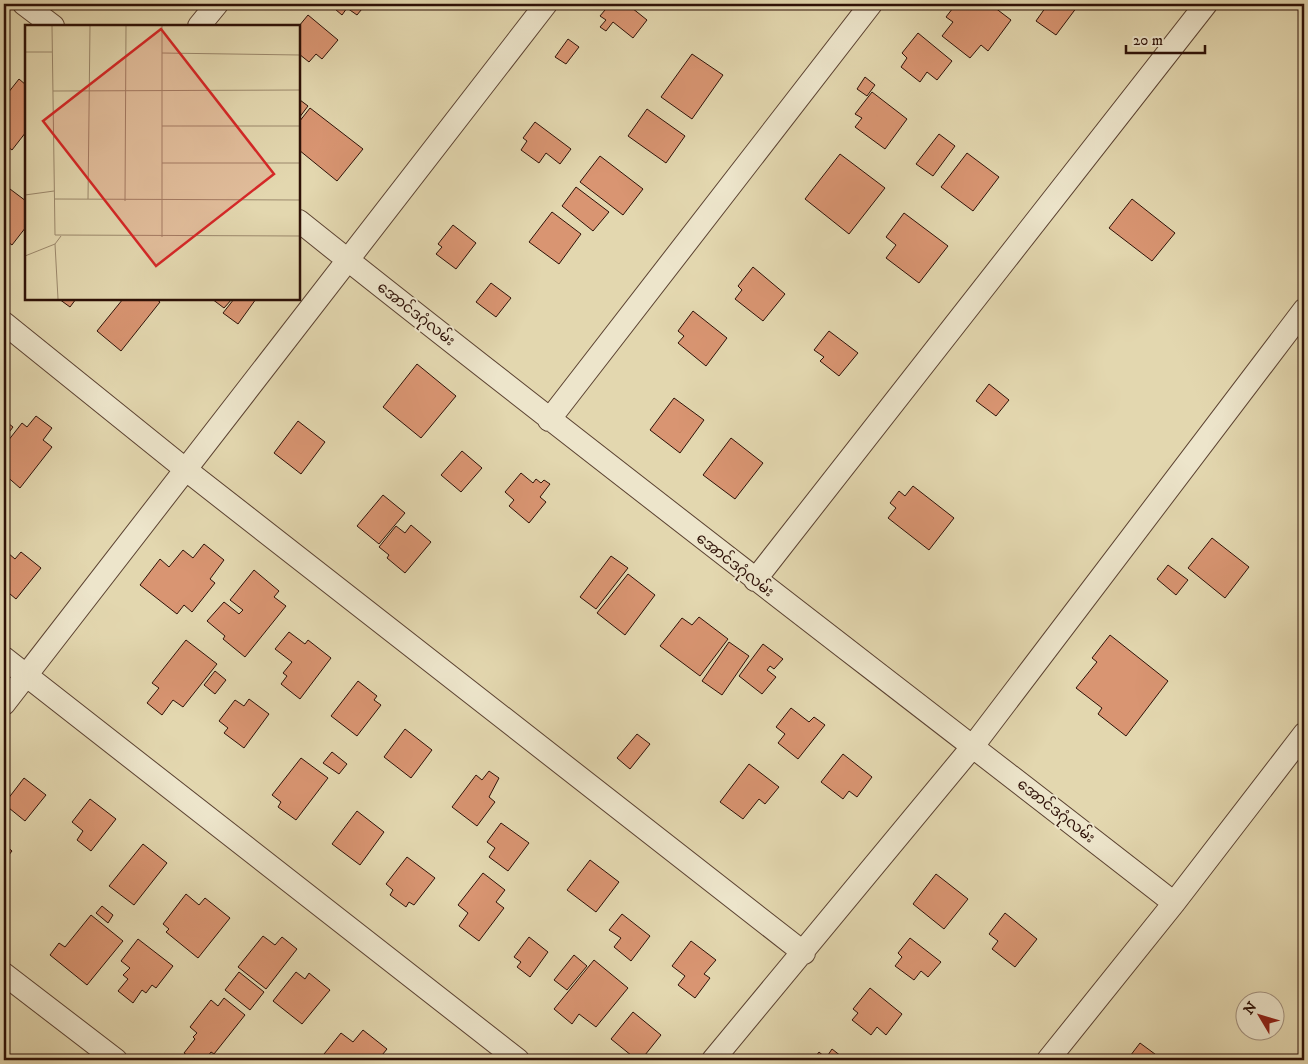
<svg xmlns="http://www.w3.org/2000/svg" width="1308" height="1064" font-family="'IM FELL DW Pica','Noto Sans Myanmar',serif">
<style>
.building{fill:#d99572;stroke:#2e1107}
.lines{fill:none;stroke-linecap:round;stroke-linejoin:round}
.street-casing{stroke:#5b4231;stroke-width:24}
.street{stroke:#ede5cb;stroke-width:22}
.labels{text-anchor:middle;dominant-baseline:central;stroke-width:4;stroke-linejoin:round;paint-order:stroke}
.street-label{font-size:15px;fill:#2e1107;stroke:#ede5cb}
.inset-road{fill:none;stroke:#9b886c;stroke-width:1}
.view{fill:#d62828;fill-opacity:0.15;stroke:#d62828;stroke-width:2.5}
.inset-edge{fill:none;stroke:#2e1107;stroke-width:2.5}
</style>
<rect width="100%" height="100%" fill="#e3d7af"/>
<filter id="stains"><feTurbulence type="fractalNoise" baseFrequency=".004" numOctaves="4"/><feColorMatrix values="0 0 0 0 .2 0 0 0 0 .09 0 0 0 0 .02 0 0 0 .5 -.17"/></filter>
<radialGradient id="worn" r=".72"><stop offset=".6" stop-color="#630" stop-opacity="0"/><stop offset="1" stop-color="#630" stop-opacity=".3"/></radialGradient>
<path class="building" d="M329,4H366L357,15L347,8L342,15Z
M610,4H627L647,20L633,38L613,22L606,31L600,27L606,20L600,16Z
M956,4H990L1011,20L988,51L981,45L970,58L942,36L953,22L946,17Z
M1048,4H1074L1077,7L1056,35L1036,21Z
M308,15L338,40L322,59L316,54L309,62L299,54V26Z
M918,33L952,61L937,80L927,72L920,82L901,67L907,58L902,53Z
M568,39L579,47L566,64L555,57Z
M692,54L723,75L692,119L661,97Z
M865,77L875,85L867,96L857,89Z
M19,79L26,85V132L12,150L4,144V98Z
M872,92L907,119L885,149L855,127L862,118L855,114Z
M300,100L308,106L299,118V101Z
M310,108L363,149L337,181L299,150V122Z
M647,109L685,136L666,163L628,136Z
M535,122L571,149L560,164L546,153L539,163L521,150L527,141L523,138Z
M939,134L955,146L933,176L916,164Z
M967,153L999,177L973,211L941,187Z
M840,154L885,188L849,234L805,199Z
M600,156L643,189L623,215L580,182Z
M576,187L609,212L593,231L562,206Z
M10,189L26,201V227L12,245L4,239V197Z
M1132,199L1175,233L1152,261L1109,228Z
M552,212L581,234L559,264L529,242Z
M904,213L948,246L919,283L886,258L896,245L886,237Z
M453,225L476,243L456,269L436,254L442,247L438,244Z
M753,267L785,294L763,321L735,299L742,290L738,286Z
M491,283L511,298L496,317L476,302Z
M59,299H76L70,307Z
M123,299H156L160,302L121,351L97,331Z
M212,299H232L224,308Z
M234,299H256L238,324L223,313Z
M693,311L727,338L706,366L678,343L684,336L678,331Z
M829,331L858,353L839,376L820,361L824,357L814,350Z
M417,364L456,396L421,438L383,407Z
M989,384L1009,400L996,416L976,401Z
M674,398L704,420L680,453L650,430Z
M36,416L52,428L43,440L52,447L20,488L4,474V446L22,423L27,427Z
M4,420L13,427L4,439Z
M298,421L325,442L301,474L274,453Z
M731,438L763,463L735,499L703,475Z
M462,451L482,468L461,492L441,475Z
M521,473L533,483L536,479L541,483L544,480L550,484L540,497L546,502L529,523L509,506L514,500L505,492Z
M913,486L954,518L929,550L888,518L896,508L890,503L899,491L905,496Z
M383,495L405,513L379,544L357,526Z
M411,525L431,542L405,573L387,558L389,555L379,547L396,526L405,533Z
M1212,538L1249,567L1225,598L1188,568Z
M204,544L224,560L210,579L215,583L192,612L184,605L177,614L140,585L160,559L169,567L183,550L193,558Z
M21,552L41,568L16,599L4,589V558L8,553L15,559Z
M611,556L628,568L596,609L580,597Z
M1168,565L1188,580L1176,595L1157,579Z
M254,570L279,591L274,597L286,606L245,657L223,639L225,636L207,621L224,602L239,614L243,610L230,600Z
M628,574L655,595L625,635L597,613Z
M699,617L728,639L700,676L660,646L682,618L692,625Z
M289,632L305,644L308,640L331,658L300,699L281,684L287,676L283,673L292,662L275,649Z
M1110,635L1168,681L1126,736L1098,714L1102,708L1076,688L1097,662L1092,658Z
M186,640L217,664L183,707L173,700L162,715L147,703L159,688L152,683Z
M729,642L749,656L722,695L702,681Z
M763,644L783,659L774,669L770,666L767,670L776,677L762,694L739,676Z
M215,671L226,680L215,694L204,685Z
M358,681L377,696L374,700L381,705L357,736L331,716Z
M249,699L269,714L244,748L224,733L228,728L219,721L235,700L244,706Z
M791,708L809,722L814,717L825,725L798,759L778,743L785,734L776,727Z
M405,729L432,750L411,778L384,757Z
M637,734L650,744L630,769L617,758Z
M332,752L347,764L339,774L323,763Z
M843,754L872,777L857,797L849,791L843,799L821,782Z
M301,758L328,778L296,820L278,807L281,802L272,795Z
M749,764L779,787L765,804L759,799L743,819L720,802Z
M489,771L499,778L489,797L495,802L477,826L452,807L476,775L482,780Z
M24,778L46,795L25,821L4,804Z
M90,799L116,819L91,851L77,840L83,831L72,822Z
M357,811L384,832L360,865L332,844Z
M501,823L529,843L508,871L489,857L495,848L487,842Z
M4,844L12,851L4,861Z
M143,844L167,863L134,905L109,886Z
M407,857L435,878L414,905L409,902L406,907L390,895L393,890L386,884Z
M590,860L619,882L596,912L567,890Z
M483,873L505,890L496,902L504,908L479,941L459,926L468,913L458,905Z
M936,874L968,899L944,929L913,904Z
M186,894L199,905L205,898L230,918L198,958L166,932L169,929L163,924Z
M102,906L113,915L108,923L96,913Z
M1005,913L1037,939L1015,967L992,949L998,941L989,934Z
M622,914L650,936L631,961L614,947L621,938L609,930Z
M91,915L123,941L87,985L50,955L59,943L65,947Z
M263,936L275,945L282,937L297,949L266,989L238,967Z
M529,937L548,952L530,977L517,967L521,962L514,957Z
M910,938L941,962L928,977L921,971L914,980L895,966L902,957L898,953Z
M138,939L173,966L156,988L152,985L146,993L142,990L133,1003L118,991L128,979L123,975L130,968L121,961Z
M691,941L716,960L704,974L710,978L695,998L678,985L685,976L672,966Z
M574,955L587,966L567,990L554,980Z
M594,960L628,988L596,1027L579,1014L572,1024L554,1009Z
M239,972L264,992L250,1010L225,990Z
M296,972L305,979L309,973L330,990L302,1024L273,1001Z
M870,988L902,1014L886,1035L877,1027L871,1035L852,1020L858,1013L853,1009Z
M224,998L245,1015L214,1054L211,1052L205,1060H194L184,1053L195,1039L193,1037L197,1033L190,1027L211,1000L218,1006Z
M633,1012L661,1035L641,1060H637L611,1039Z
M363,1030L387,1049L378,1060L320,1059L341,1033L353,1042Z
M1140,1043L1163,1060H1127Z
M832,1049L846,1060H813L819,1052L826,1058Z"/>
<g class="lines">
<defs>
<path id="street" d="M24,4L53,26
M199,26L217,4
M299,221C588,452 883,676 1174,903
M4,323L185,469L804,953
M549,420L871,4
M755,580L1206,4
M4,658L518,1060
M4,704L546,4
M4,974L116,1060
M713,1060L973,746L1304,310
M1048,1060L1174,903L1304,734"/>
</defs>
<use href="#street" class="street-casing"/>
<use href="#street" class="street"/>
</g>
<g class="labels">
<g class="street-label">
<text transform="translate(416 314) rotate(38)">အောင်ဒဂုံလမ်း</text>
<text transform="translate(735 565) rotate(38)">အောင်ဒဂုံလမ်း</text>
<text transform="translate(1056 811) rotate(38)">အောင်ဒဂုံလမ်း</text>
</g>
</g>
<g transform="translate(25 25)">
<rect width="275" height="275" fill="#e3d7af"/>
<path class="inset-road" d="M27,1L30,210L275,211M0,27H27M137,28L275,30M28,66L275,65M137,101H275M137,138H275M0,170L29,166M29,174L275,175M63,174L65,1M100,176L101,1M137,212V1M30,219L33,274M0,231L30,219L36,211"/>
<path class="view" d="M136,4L249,149L131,241L18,96Z"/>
<rect width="275" height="275" class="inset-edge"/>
</g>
<rect width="1308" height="1064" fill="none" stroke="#e3d7af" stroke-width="20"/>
<rect x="5" y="5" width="1298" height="1054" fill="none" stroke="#2e1107" stroke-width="2.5"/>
<rect x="10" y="10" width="1288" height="1044" fill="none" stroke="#2e1107"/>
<g transform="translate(1260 1016) rotate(308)"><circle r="24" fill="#ede5cb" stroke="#a1907d"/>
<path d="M0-4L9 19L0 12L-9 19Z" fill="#8f2418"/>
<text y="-8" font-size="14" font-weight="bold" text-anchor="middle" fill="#2e1107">N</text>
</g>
<path d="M1126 45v8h79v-8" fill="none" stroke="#2e1107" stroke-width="2.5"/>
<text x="1133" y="45" font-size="15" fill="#2e1107" stroke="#ede5cb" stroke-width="4" paint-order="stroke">20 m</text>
<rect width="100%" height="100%" filter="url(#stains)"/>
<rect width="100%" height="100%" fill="url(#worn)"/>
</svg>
